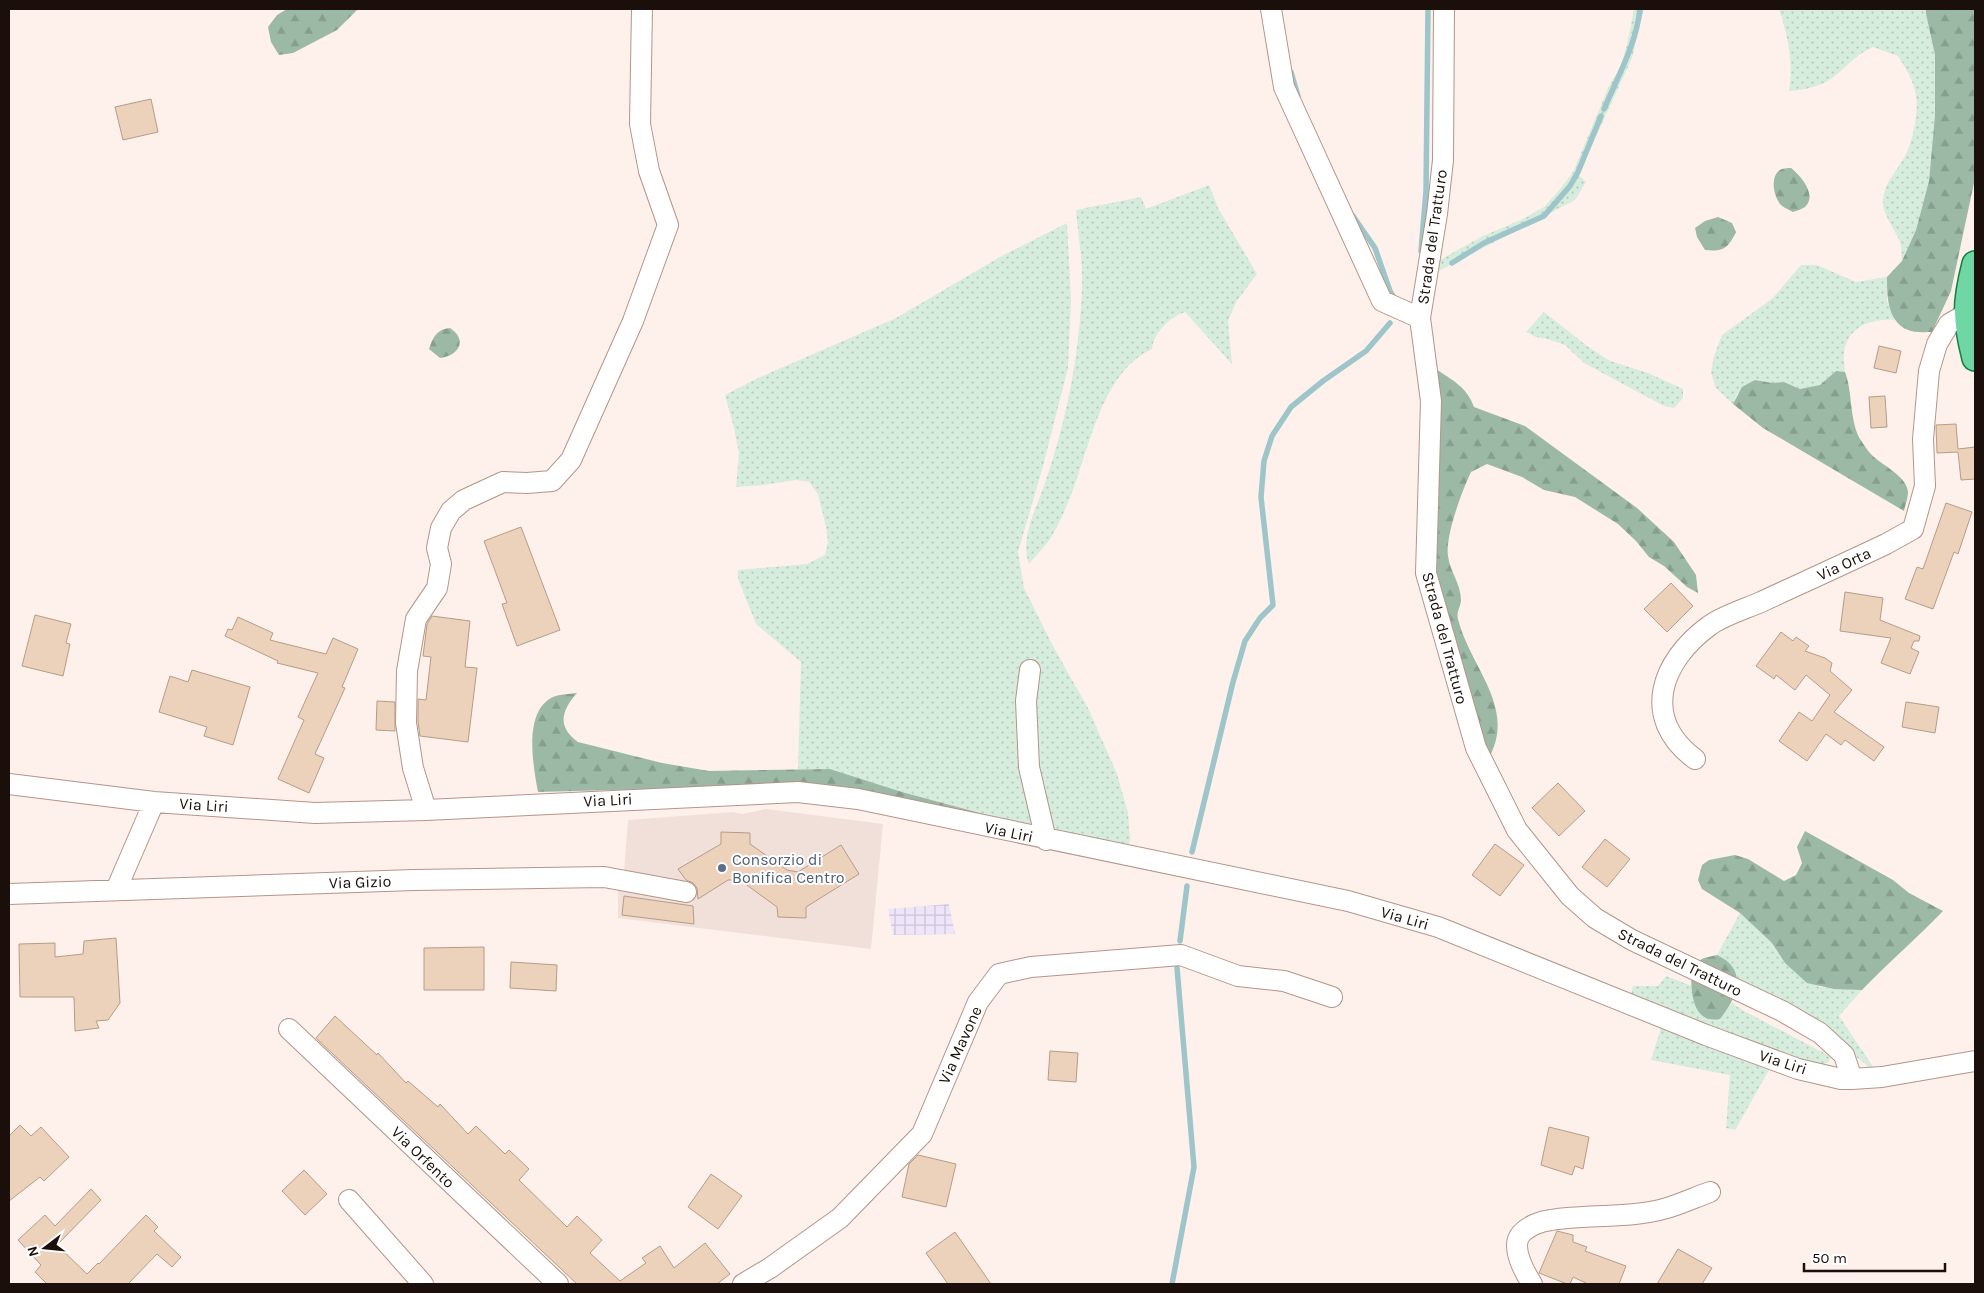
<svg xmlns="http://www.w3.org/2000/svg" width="1984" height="1293" font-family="Karla,sans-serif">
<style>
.built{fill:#f1e0d9}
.industrial{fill:url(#industrial-grid)}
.grass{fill:url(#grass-dots)}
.forest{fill:url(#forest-firs)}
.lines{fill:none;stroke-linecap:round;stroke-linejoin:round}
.stream{stroke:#9ec5c9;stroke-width:5.5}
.building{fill:#ecd1bb;stroke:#b59c87}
.minor-casing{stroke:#b49587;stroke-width:22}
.major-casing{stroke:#147f47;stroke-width:28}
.minor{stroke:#fff;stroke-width:20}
.major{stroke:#70d7a4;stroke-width:25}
.service-dot{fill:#5c6f8a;stroke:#fff;stroke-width:2}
.labels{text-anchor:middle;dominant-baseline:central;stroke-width:4;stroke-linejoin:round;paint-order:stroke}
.street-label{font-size:16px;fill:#1a0f0a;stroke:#fff}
.service-label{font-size:16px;fill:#4e5e75;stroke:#fff;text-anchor:start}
</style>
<defs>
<pattern id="industrial-grid" width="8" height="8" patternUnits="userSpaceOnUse" patternTransform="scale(1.25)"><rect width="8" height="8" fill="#eee5fb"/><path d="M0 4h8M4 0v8" fill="none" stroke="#ccc3d6"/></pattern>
<pattern id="grass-dots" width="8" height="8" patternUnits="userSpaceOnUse" patternTransform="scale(1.25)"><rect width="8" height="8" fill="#d6ecdc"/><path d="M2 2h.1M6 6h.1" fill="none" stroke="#b7c9bb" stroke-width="1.8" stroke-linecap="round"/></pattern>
<pattern id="forest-firs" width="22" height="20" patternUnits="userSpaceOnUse" patternTransform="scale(1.25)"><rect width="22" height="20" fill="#9cb9a5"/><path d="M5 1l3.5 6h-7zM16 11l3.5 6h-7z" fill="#869e8d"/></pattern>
</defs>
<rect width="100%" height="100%" fill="#fef1eb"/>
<path class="built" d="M766,809L883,824L871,949L618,918V891L624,873L628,820L733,812L742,814Z"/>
<path class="industrial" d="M949,904L955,934L893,935L888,909Z"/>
<path class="grass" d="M1634,9H1644L1632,58L1583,165L1579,175L1586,182L1575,200L1433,274L1438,261L1483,236L1523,219L1544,207L1561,188L1573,172L1609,86L1621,66L1629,36Z
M1779,9H1926V14L1935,55V115L1929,181L1916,230L1902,261C1901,255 1902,247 1900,242C1895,229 1881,213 1883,199C1885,182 1896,172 1904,158C1913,142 1920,109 1915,91C1912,78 1905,67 1898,56L1873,47C1856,55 1850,63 1836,75C1824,86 1805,90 1789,91C1794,63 1788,36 1779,9Z
M1209,185L1218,208L1257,274L1236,302L1228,321L1232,364L1185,312C1169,318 1154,332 1152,349C1105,371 1092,437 1076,481C1070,499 1062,518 1053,534C1047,545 1037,554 1029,564C1019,538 1038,505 1046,480C1067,419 1080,351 1082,286C1083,261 1078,235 1076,210L1141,197L1146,209Z
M1067,223L1071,299L1068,368L1043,466L1018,552L1024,588L1054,648L1088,708L1117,774L1128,813L1130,840L1126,852L902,792L830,769H798L801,662L756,624L738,579V570L807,564L825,555L828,543L826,527L818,494L809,482L796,480L763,485L736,487L739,454L734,428L725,395L758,378L896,318L1000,257Z
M1801,265H1817L1856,282L1887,277V301L1895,320C1872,318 1848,326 1844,352C1843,359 1845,366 1845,372L1836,371L1820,385L1800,389L1784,382L1772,383L1755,380L1737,394L1733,404L1716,388L1711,373L1714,356L1722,335L1773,298Z
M1544,312L1587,346L1610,361L1648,373L1683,389V398L1674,408L1664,406L1584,363L1565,345L1547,339L1536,337L1526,332Z
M1740,913L1772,943L1785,963L1820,987L1862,990L1839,1016L1878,1074L1841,1045L1737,985L1723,958L1717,955Z
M1666,976L1692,986L1694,1001L1720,1019L1732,1003L1744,1011L1826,1054L1830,1058L1829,1062C1821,1067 1806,1062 1796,1060L1631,995L1633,986H1658Z
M1661,1028L1769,1070L1735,1130L1726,1128L1730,1075L1651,1060Z"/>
<path class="forest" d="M287,9H358L337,30L293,53L279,55L271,42L268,27L277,15Z
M1926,9H1975V178L1951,291L1932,332C1925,332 1914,333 1908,330C1887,321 1887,296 1887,277L1902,261L1916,230L1929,181L1935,115V55L1926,14Z
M1791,168C1800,175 1818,195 1805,207C1802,209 1796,211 1793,212C1789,210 1785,208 1782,206C1773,198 1769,174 1782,169C1785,168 1788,168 1791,168Z
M1718,217L1732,223L1736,232C1728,248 1724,252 1705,250L1697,237L1695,228L1705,221Z
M450,328C468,340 459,356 440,358L429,349C433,337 437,329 450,328Z
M1436,369C1452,380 1467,387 1474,407L1525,426L1637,508L1674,542L1696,575L1698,593L1687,587L1664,566L1649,557L1636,541L1618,524L1575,497L1544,490L1522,477L1487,464L1471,472C1462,491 1445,536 1448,556C1450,572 1461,584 1461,600C1461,606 1456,612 1458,619C1470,668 1519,709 1487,761L1431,570Z
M1836,371L1845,372C1853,393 1849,419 1860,439C1864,445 1869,453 1874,457C1884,466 1907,477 1908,492C1908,498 1905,506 1904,511L1763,428L1733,404L1742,387L1755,380L1772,383L1784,382L1800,389L1820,385Z
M577,693C561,711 557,727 578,742L662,763L709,771L830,769L902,792L1032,827L803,785L538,792C533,765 523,711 553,697C560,694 570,694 577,693Z
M1805,831L1893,880L1909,893L1943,911C1917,938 1888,963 1862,990L1834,989L1807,983L1785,963L1772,943L1740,913L1702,889L1698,880L1702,865L1709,860L1735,855L1748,859L1784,881L1796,875L1802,863L1797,847Z
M1717,955C1749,970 1737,998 1720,1019C1690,1025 1690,985 1692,964L1704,958Z"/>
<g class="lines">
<path class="stream" d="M1291,72L1298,96
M1604,109C1618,76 1636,45 1640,9
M1353,216L1375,248L1390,291L1396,301
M1421,251L1426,191L1428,9
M1452,263L1484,243L1544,216L1570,186L1578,172L1601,116
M1192,852L1233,682L1245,641L1260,618L1273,605L1261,497L1264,461L1272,436L1291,407L1323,381L1366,351L1390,323
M1180,941L1187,886
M1172,1284L1194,1167L1177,968"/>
</g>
<path class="building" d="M151,99L158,132L123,140L115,107Z
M1879,346L1901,351L1896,373L1874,368Z
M1885,396L1887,427L1871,428L1869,397Z
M1956,424L1958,449L1975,447V479L1961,480L1958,452L1937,453L1936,425Z
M1946,503L1972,512L1958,554L1954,552L1933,609L1905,599L1917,567L1923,569Z
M521,527L560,630L517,646L502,604L507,603L484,541Z
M1671,583L1693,606L1667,632L1644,609Z
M1845,592L1883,598L1880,620L1920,636L1919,641H1914L1911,648L1919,652L1910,674L1881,663L1891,638L1840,631Z
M35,615L71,624L66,643L70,644L63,676L22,666Z
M432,616L470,621L465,667L477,668L468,742L420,736L418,722V699L426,700L431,657L423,656L427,624Z
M238,617L273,633L270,640L326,654L333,638L358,649L342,687L345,688L315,754L324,758L309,793L278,779L304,720L298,717L318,673L277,663L278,661L225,636L228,629L232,630Z
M1781,632L1793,641L1796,637L1809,646L1805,651L1825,658L1832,663L1830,671L1852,690L1834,712L1884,747L1874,761L1845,740L1841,745L1826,734L1807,761L1779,741L1799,712L1812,721L1830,695L1806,675L1795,690L1776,675L1774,679L1756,666Z
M192,670L250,687L233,745L204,736L207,727L159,712L170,676L188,682Z
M377,701L395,702V731L376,730Z
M1906,702L1939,707L1935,733L1902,727Z
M1558,783L1585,811L1559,836L1532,808Z
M721,832L750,833V844L787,870L798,872L841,845L859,874L806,907V918L778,917L777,907L740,880H728L698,899L697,888L693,883L686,880L678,869L721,844Z
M1605,839L1630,859L1607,887L1582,867Z
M1495,844L1524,865L1500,896L1472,875Z
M624,896L693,906L694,924L622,915Z
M116,938L120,1003L108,1020L96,1021L99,1028L75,1031L74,997H20L19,944L55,943V957L83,954L84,941Z
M484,947V990H424V948Z
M511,962L557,965L556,991L510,988Z
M335,1016L377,1055L378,1053L406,1083L408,1081L438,1107L440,1104L468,1134L476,1126L505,1154L509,1150L529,1169L519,1180L567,1227L577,1216L602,1240L590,1253L620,1281L646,1263L642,1258L660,1246L674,1268L705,1243L730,1274L717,1284H577L316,1038Z
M1050,1051L1078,1053L1076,1082L1048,1080Z
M20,1125L31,1136L41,1127L69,1157L44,1181L40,1177L9,1201V1136Z
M1549,1127L1589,1137L1583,1169L1575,1166L1572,1175L1541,1165Z
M918,1155L956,1164L946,1207L902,1197L909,1164Z
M304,1170L327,1194L305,1215L282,1191Z
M711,1174L742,1196L718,1229L688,1207Z
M91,1189L101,1200L57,1245L87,1274L98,1263L99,1264L146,1215L158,1227L154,1231L181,1257L172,1267L157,1254L128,1284H47L35,1272L41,1265L18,1240L45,1215L55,1226Z
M1557,1231L1573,1235V1242L1587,1247L1585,1251L1626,1266L1619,1284H1588L1573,1277L1570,1284H1567L1539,1273Z
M955,1232L991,1284H948L926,1253Z
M1678,1249L1712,1268L1702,1284H1657Z"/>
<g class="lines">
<defs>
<path id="minor" d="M1271,9L1284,87L1382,301L1420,318
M1444,9L1443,160L1437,214L1420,318L1431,401L1426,573L1476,748L1517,830L1570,896L1595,918L1632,940L1782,1011L1820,1033L1844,1055L1852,1079
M1030,670L1026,701L1029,767L1046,840
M1695,759C1640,718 1661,661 1709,626C1722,616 1745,609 1761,602C1802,583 1844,564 1886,544L1913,529L1925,486L1923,439L1929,371L1937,344L1949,324L1966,314
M9,784L154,802L315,813L426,810L798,792L858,799L1348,901L1438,927L1706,1035L1798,1069L1841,1079H1852L1882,1077L1975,1061
M426,810L413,768L406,723L407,671L416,619L437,588L441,564L437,548L441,528L451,511L464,500L503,482L527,483L552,481L571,460L633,321L668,225L649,171L640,124L642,9
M116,890L154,802
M9,894L414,880L604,877L686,892
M289,1029L558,1284
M349,1200L423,1284
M743,1284L770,1268L840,1218L922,1134L978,1002L999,974L1031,967L1181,955L1238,976L1284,981L1332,997
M1532,1284C1525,1273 1510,1247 1521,1234C1528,1226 1541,1221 1551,1220C1589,1214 1629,1219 1667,1208C1681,1204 1696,1197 1710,1192"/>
<path id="major" d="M1975,264C1965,303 1965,319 1975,358"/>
</defs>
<use href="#minor" class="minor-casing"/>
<use href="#major" class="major-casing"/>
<use href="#minor" class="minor"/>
<use href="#major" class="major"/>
</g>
<circle class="service-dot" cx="722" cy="868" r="5"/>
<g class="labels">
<g class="street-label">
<text transform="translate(1432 237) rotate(-82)">Strada del Tratturo</text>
<text transform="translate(1844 564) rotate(-25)">Via Orta</text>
<text transform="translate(1445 638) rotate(75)">Strada del Tratturo</text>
<text transform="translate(608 800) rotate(-3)">Via Liri</text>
<text transform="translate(204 805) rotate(4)">Via Liri</text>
<text transform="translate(1009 832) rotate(12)">Via Liri</text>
<text transform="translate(360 882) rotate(-2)">Via Gizio</text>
<text transform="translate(1405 918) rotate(16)">Via Liri</text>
<text transform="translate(1680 962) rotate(26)">Strada del Tratturo</text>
<text transform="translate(960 1045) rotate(-66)">Via Mavone</text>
<text transform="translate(1783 1062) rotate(18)">Via Liri</text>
<text transform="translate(423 1157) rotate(44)">Via Orfento</text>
</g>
<g class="service-label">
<text x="732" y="859">Consorzio di<tspan x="732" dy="18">Bonifica Centro</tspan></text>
</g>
</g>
<rect width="1984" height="1293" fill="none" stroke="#1a0f0a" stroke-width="20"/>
<g transform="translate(45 1248) rotate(254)" stroke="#ffffff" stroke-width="4" paint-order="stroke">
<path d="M0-4L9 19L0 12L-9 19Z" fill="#1a0f0a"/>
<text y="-8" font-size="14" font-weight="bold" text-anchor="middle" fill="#1a0f0a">N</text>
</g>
<path d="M1804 1263v8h141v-8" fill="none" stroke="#1a0f0a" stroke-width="2.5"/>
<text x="1812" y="1263" font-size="15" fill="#1a0f0a" stroke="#ffffff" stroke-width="4" paint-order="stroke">50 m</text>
</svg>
